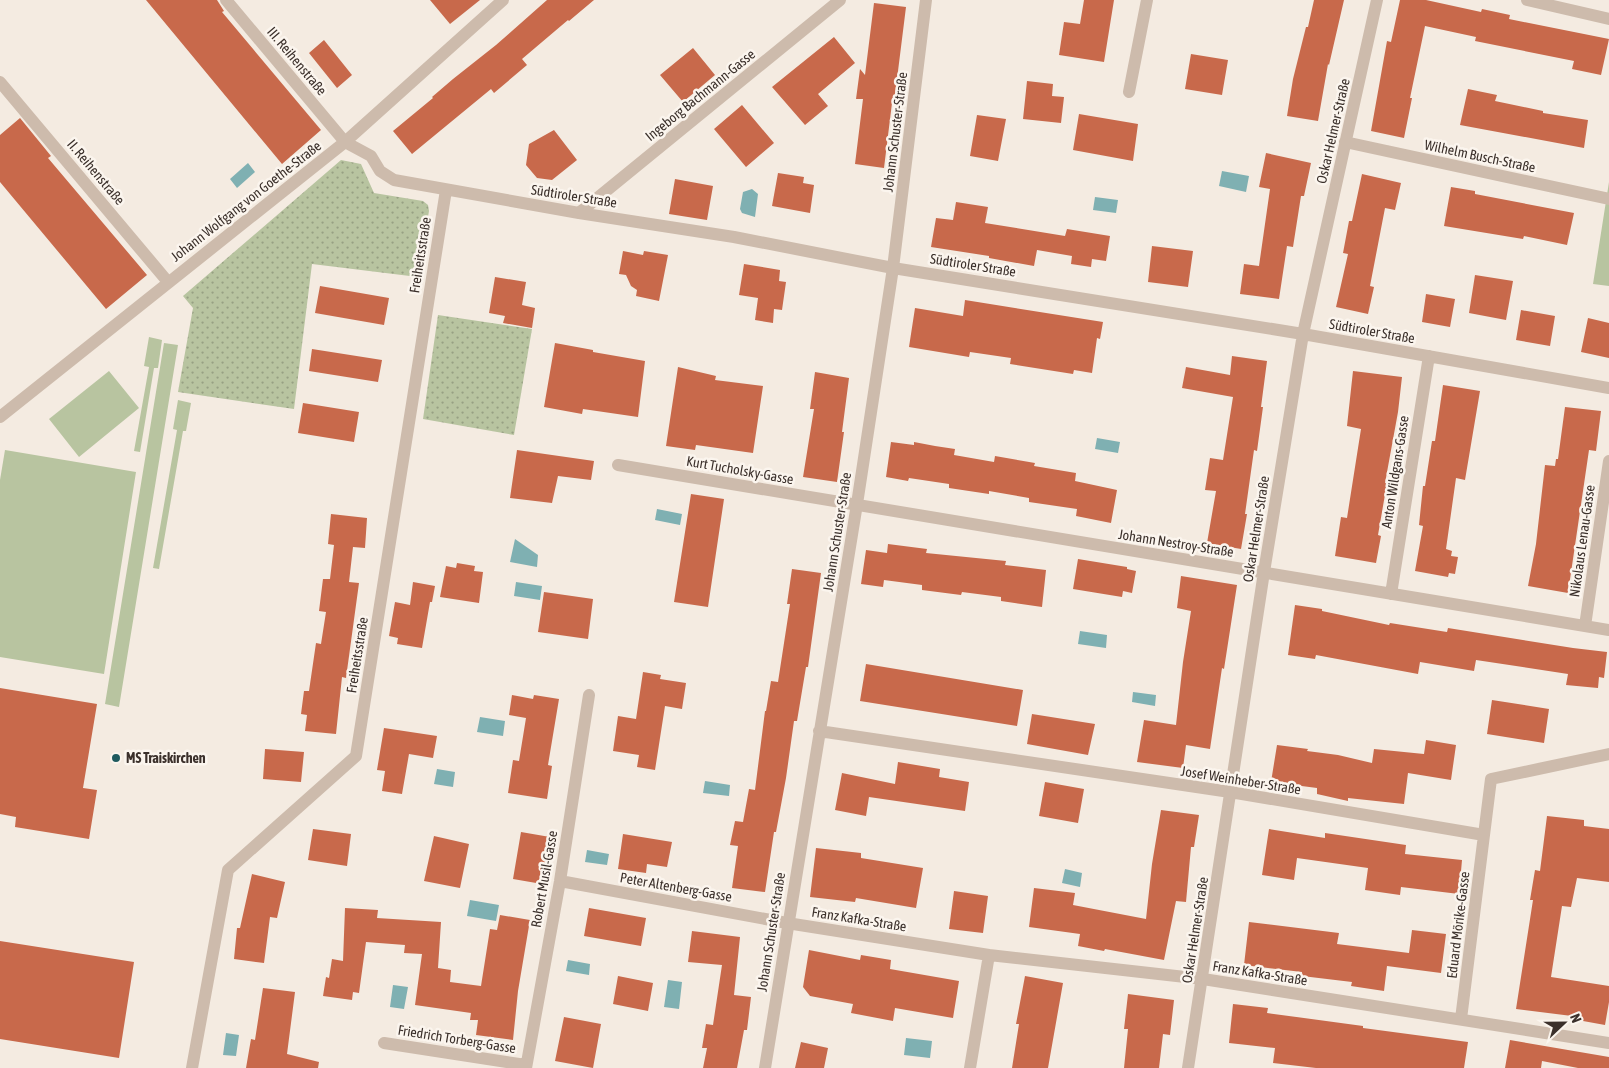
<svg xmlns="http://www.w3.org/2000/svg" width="1609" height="1068" font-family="'Asap Condensed',sans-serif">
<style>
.grass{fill:url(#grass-dots)}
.park{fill:#b8c4a0}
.water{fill:#7fb0b2}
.building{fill:#c8694b}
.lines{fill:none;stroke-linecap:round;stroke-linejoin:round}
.minor{stroke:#cdbbac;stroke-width:12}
.poi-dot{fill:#1f5a5e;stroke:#fbf5ee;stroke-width:2}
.labels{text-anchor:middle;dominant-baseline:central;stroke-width:5;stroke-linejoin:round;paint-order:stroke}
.street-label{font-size:14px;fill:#3b302b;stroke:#fbf5ee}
.poi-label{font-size:14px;font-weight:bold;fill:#3b302b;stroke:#fbf5ee;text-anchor:start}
</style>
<defs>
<pattern id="grass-dots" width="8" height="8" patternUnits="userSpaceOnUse" patternTransform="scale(1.25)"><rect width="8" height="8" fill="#b8c4a0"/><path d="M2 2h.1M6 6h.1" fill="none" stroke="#97a083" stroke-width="1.8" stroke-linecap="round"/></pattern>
</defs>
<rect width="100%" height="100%" fill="#f4ebe1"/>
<path class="grass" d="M341,160L361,164L374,193L423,201L428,205L429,211L418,277L312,264L294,409L178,392L193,308L183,296Z
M438,315L532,329L514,435L423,419Z"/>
<path class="park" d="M1609,182V286L1593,284Z
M149,337L162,340L158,368H154L140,452L134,451L149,367L144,366Z
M164,343L178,345L119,707L105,704Z
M109,371L139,408L79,457L49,419Z
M178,400L191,403L186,431H183L159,569L153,568L177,430L173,429Z
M5,450L136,472L104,674L0,657V480Z"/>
<path class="water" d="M248,163L255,172L237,188L230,179Z
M1222,171L1249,176L1246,192L1219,186Z
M752,189L758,194L755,217L742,213L740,209L743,192Z
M1095,197L1118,200L1116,213L1093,210Z
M1097,438L1120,442L1118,453L1095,449Z
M657,509L682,514L680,525L655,520Z
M515,539L538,555L537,567L510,562Z
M516,582L542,586L540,600L514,596Z
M1080,631L1107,635L1106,648L1078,644Z
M1133,692L1156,695L1155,706L1132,702Z
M480,717L505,721L503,736L477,732Z
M437,769L455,772L453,787L434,784Z
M705,781L730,785L729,796L703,793Z
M587,850L609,854L607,865L585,862Z
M1065,869L1082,873L1080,887L1062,883Z
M470,900L499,905L496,921L467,916Z
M568,960L590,964L589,975L566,971Z
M668,980L682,982L679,1009L664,1007Z
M393,985L408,987L404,1009L390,1007Z
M226,1033L239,1035L236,1056L223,1055Z
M906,1038L932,1041L930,1058L904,1055Z"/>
<path class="building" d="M146,0H217L224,11L222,12L321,130L282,164Z
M430,0H480L450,24Z
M547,0H594L569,21L568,20L522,59L527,65L494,93L491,89L412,154L393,131L433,98L432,97L453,79L496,45Z
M1084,0H1114L1104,62L1059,55L1064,22L1080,24Z
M1314,0H1344L1329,65L1328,64L1318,121L1287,116L1293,79L1306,27H1308Z
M1400,0H1426L1481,12L1482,9L1510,15L1509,19L1609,39L1601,75L1572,69L1574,61L1475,41L1476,37L1425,26L1410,98H1412L1404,138L1371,131L1387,41L1391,42Z
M874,3L906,7L894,103H892L884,168L855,164L863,99H856L860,69L865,75Z
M834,37L855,63L818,94L828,106L805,125L772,87Z
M324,40L352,75L337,88L309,53Z
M693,48L715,75L683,102L660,75Z
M1191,54L1228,60L1222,95L1185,89Z
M1027,81L1053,84L1052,96L1064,97L1061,123L1023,119Z
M1468,89L1497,95L1495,101L1543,111V113L1588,120L1584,148L1460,125Z
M742,105L774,143L746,167L714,129Z
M1079,114L1138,124L1133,161L1073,150Z
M977,115L1006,119L998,161L970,156Z
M20,118L51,156L48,158L147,275L106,309L0,182V135Z
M554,130L577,160L552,180L537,178L526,165L529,144Z
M1266,153L1311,163L1304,196H1301L1293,247L1287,246L1279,299L1240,294L1244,264L1259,266L1270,189L1259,187Z
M778,173L804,177L803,183L814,185L810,213L772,206Z
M1362,174L1401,183L1395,210L1385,208L1370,286L1374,287L1368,314L1336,307L1348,254L1343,253L1349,221H1352Z
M675,179L713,186L707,220L669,214Z
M1451,187L1475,191V194L1574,213L1567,245L1524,236L1523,239L1444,226Z
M956,202L988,207L985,223L1065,236L1067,229L1110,236L1106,261L1092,259L1091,267L1071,264L1072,256L1037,250L1034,266L989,258V256L931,247L936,218L953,220Z
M1152,246L1193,251L1188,287L1148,282Z
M623,251L643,255L644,251L668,255L659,301L636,296L637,290L631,286L626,275L619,274Z
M744,264L780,270L779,281L786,282L782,310L774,309L773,323L755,320L758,298L739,295Z
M1475,275L1513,281L1506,320L1469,313Z
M495,277L526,282L522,305L535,308L532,328L503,323L505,316L489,313Z
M320,286L389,298L384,325L315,313Z
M1426,294L1455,299L1450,327L1422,322Z
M965,300L1103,322L1100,339L1097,338L1092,373L1074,370L1073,374L1010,364L1011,358L970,352L969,357L909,347L915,308L963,316Z
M1521,310L1555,316L1550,346L1516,340Z
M1588,318L1609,323V358L1581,352Z
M555,343L593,350V352L645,361L638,417L583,409L582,414L544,407Z
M312,349L382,360L378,382L309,371Z
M1232,356L1267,361L1261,407H1263L1257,451L1254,450L1245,514H1247L1241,549L1207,543L1216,491L1205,490L1210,458L1223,460L1233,397L1182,388L1186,367L1230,375Z
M678,367L716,376L715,380L763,386L753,453L696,445L695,450L666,446Z
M1353,371L1402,377L1398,412L1385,483H1387L1378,535L1381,536L1376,563L1335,556L1341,517L1347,518L1361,429L1347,426Z
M815,372L849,378L842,432H844L837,482L803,477L814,409H810Z
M1443,385L1480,391L1465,480L1456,478L1446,549L1452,551L1451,556L1458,557L1455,574L1449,573L1448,577L1415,571L1423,526L1419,525L1423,486H1425L1432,441H1435Z
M303,403L359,412L354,442L298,433Z
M1565,407L1601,411L1596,451L1589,450L1568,593L1528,586L1536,544L1545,465L1555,466L1556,459H1558Z
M891,442L914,445V442L935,446L955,449L954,455L994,462L995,456L1035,463L1034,466L1076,473L1075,481L1117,490L1111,523L1076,516L1077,509L1029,502V498L989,491V494L949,488V484L909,478L908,481L886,477Z
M517,450L594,461L591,480L558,476L552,503L510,498Z
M691,494L724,499L708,607L674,602Z
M331,514L367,518L365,548L353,547L349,582L359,583L346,678L342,677L336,734L305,731L307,715L301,714L304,691H309L316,643L321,644L326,612L319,611L323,579H330L334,545L328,544Z
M888,544L927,549L926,553L1006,561L1005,565L1046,570L1042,607L1001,601V597L962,592L961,595L922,590V585L884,580L883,587L861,584L866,550L887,553Z
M1078,559L1127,567V569L1136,571L1132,593L1123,591L1122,597L1073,589Z
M457,563L475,566L474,571L483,572L479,603L440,597L446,566L456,568Z
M792,569L821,573L808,667H806L797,721H794L786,778L776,832H774L765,892L732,888L738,846L730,845L735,821L743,822L749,789L755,790L765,711H766L771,681L778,682L790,604H787Z
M1181,576L1237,585L1224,669L1222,668L1210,749L1186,745L1183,768L1137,762L1144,720L1176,725L1183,662L1191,611L1177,608Z
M413,582L435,586L432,602H430L422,648L397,644L398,638L389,636L395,602L410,605Z
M544,592L593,599L588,639L538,632Z
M1295,605L1322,609V611L1389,625L1390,623L1447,632L1448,628L1573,648L1607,652L1604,678L1599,677L1598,688L1566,685L1568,674L1476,660L1474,671L1420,662L1418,674L1316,655L1315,659L1288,655Z
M866,664L1023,690L1017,726L860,701Z
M643,672L661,675L660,679L686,683L682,709L665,706L655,770L637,767L639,755L613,751L618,716L636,719Z
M0,688L97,704L83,788L97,790L89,839L15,827L16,817L0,814Z
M512,695L533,699L534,695L559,699L548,765L552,766L547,799L508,793L513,760L519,761L526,718L509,715Z
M1492,700L1549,709L1544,743L1487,734Z
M1032,714L1095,724L1088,755L1027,744Z
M384,728L437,736L433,758L409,754L402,794L382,791L385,771L377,770Z
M1426,740L1456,745L1451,780L1408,773L1404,804L1348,798V801L1317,794V788L1271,782L1277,745L1308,749L1307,751L1338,755L1372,763L1374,749L1424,754Z
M265,749L304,752L301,782L263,779Z
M898,762L940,769L939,777L969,782L965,811L869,797L866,816L835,810L842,773L895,784Z
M1045,782L1084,789L1078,823L1039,816Z
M1161,810L1199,815L1194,847H1191L1186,902L1176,901L1164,960L1105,949L1104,951L1078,946L1080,934L1029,927L1034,888L1075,893L1073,905L1146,919L1152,864Z
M1547,816L1584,820V826L1609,829V882L1577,878L1571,907L1562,906L1551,977L1609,986V1002L1605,1025L1572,1019V1016L1516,1009L1533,900H1530L1535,870L1540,871Z
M313,829L351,834L347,866L308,860Z
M1269,829L1325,838V833L1406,845L1405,854L1462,860L1459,894L1401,887L1400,895L1365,890L1368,868L1297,858L1294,880L1262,875Z
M521,832L550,837L542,884L513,879Z
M623,834L672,842L667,867L647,864L646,873L618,869Z
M434,836L469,844L460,888L424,881Z
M816,848L861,853V858L923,868L916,908L856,898L855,902L810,897Z
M252,874L285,882L277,918L270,917L264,963L234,959L237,928H240Z
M954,891L988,896L983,933L949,929Z
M345,908L378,910L377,918L441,922L438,968L451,970L450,982L481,986L490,929L497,930L500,915L530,920L518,991L513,1040L476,1035L478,1020H470L471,1013L415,1005L422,954L404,953L405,945L366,942L359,993L353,992L352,1000L323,996L326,977L329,978L332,959L343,961Z
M589,908L646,918L641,946L584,936Z
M1249,922L1339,933L1337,944L1409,953L1412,930L1446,934L1441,973L1387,966L1384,991L1351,986L1352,982L1302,976V972L1244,965Z
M692,931L740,937L734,995L751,997L747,1030H744L737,1068H703L707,1048H702L706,1024L713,1025L722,965L688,962Z
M0,941L134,962L119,1058L0,1039Z
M809,950L860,960L861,955L891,960L890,969L959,981L953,1018L895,1008L893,1021L851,1013L853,1004L810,996L803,987Z
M618,976L653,983L648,1011L613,1004Z
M1025,976L1063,983L1048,1068H1012L1019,1024H1016Z
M263,988L295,992L287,1054L319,1062L318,1068H246L251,1039L255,1040Z
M1128,994L1174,1000L1170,1035L1163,1034L1159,1068H1124L1128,1029H1124Z
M1233,1004L1268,1008L1267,1013L1363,1026V1028L1468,1042L1464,1068H1316L1273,1063L1275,1048L1229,1043Z
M564,1017L601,1024L593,1068L555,1061Z
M1510,1040L1609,1057V1068H1578L1542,1061L1541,1068H1505Z
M801,1042L828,1048L824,1068H795Z"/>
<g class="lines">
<path class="minor" d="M226,0L345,142L371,156L380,171L394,180L579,213L734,237L893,268L1303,334L1609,388
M1527,0L1609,19
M0,82L168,282
M1129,92L1147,0
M1345,142L1609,199
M579,213L840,0
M0,417L345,142L503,0
M618,465L1609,630
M1391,594L1429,356
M1585,626L1609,461
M819,731L1230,792L1484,835L1491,779L1609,754
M560,881L787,923L989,955L1203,979L1609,1043
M1461,1019L1484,835
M384,1043L526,1065
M192,1068L228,870L356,756L446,190
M526,1068L560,881L589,695
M765,1068L857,504L893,268L926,0
M970,1068L989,955
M1188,1068L1264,572L1303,334L1377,0"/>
</g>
<circle class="poi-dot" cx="116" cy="758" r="5"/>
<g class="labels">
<g class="street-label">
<text transform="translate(297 61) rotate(50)">III. Reihenstraße</text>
<text transform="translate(700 95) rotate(-39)">Ingeborg Bachmann-Gasse</text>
<text transform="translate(1333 131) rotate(-77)">Oskar Helmer-Straße</text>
<text transform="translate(895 132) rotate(-83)">Johann Schuster-Straße</text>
<text transform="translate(1480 156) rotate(12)">Wilhelm Busch-Straße</text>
<text transform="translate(96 172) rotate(50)">II. Reihenstraße</text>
<text transform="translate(574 196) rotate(9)">Südtiroler Straße</text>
<text transform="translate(246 201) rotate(-38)">Johann Wolfgang von Goethe-Straße</text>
<text transform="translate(420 255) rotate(-81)">Freiheitsstraße</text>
<text transform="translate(973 265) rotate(9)">Südtiroler Straße</text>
<text transform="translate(1372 331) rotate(10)">Südtiroler Straße</text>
<text transform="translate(740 470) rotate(10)">Kurt Tucholsky-Gasse</text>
<text transform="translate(1395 472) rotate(-81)">Anton Wildgans-Gasse</text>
<text transform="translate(1256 529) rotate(-81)">Oskar Helmer-Straße</text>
<text transform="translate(837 532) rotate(-81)">Johann Schuster-Straße</text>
<text transform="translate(1582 541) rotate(-82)">Nikolaus Lenau-Gasse</text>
<text transform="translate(1176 543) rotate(9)">Johann Nestroy-Straße</text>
<text transform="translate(357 655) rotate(-81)">Freiheitsstraße</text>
<text transform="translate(1241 780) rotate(9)">Josef Weinheber-Straße</text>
<text transform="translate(544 879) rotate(-80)">Robert Musil-Gasse</text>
<text transform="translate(676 887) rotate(10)">Peter Altenberg-Gasse</text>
<text transform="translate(859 919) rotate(9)">Franz Kafka-Straße</text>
<text transform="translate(1458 925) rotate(-83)">Eduard Mörike-Gasse</text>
<text transform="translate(1195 930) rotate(-81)">Oskar Helmer-Straße</text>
<text transform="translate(771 932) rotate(-81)">Johann Schuster-Straße</text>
<text transform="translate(1260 973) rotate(9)">Franz Kafka-Straße</text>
<text transform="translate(457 1039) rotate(9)">Friedrich Torberg-Gasse</text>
</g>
<g class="poi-label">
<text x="126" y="758">MS Traiskirchen</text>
</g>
</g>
<g transform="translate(1564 1023) rotate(68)" stroke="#fbf5ee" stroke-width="4" paint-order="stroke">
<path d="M0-4L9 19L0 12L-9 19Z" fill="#3b302b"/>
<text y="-8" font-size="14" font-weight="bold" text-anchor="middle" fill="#3b302b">N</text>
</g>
</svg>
